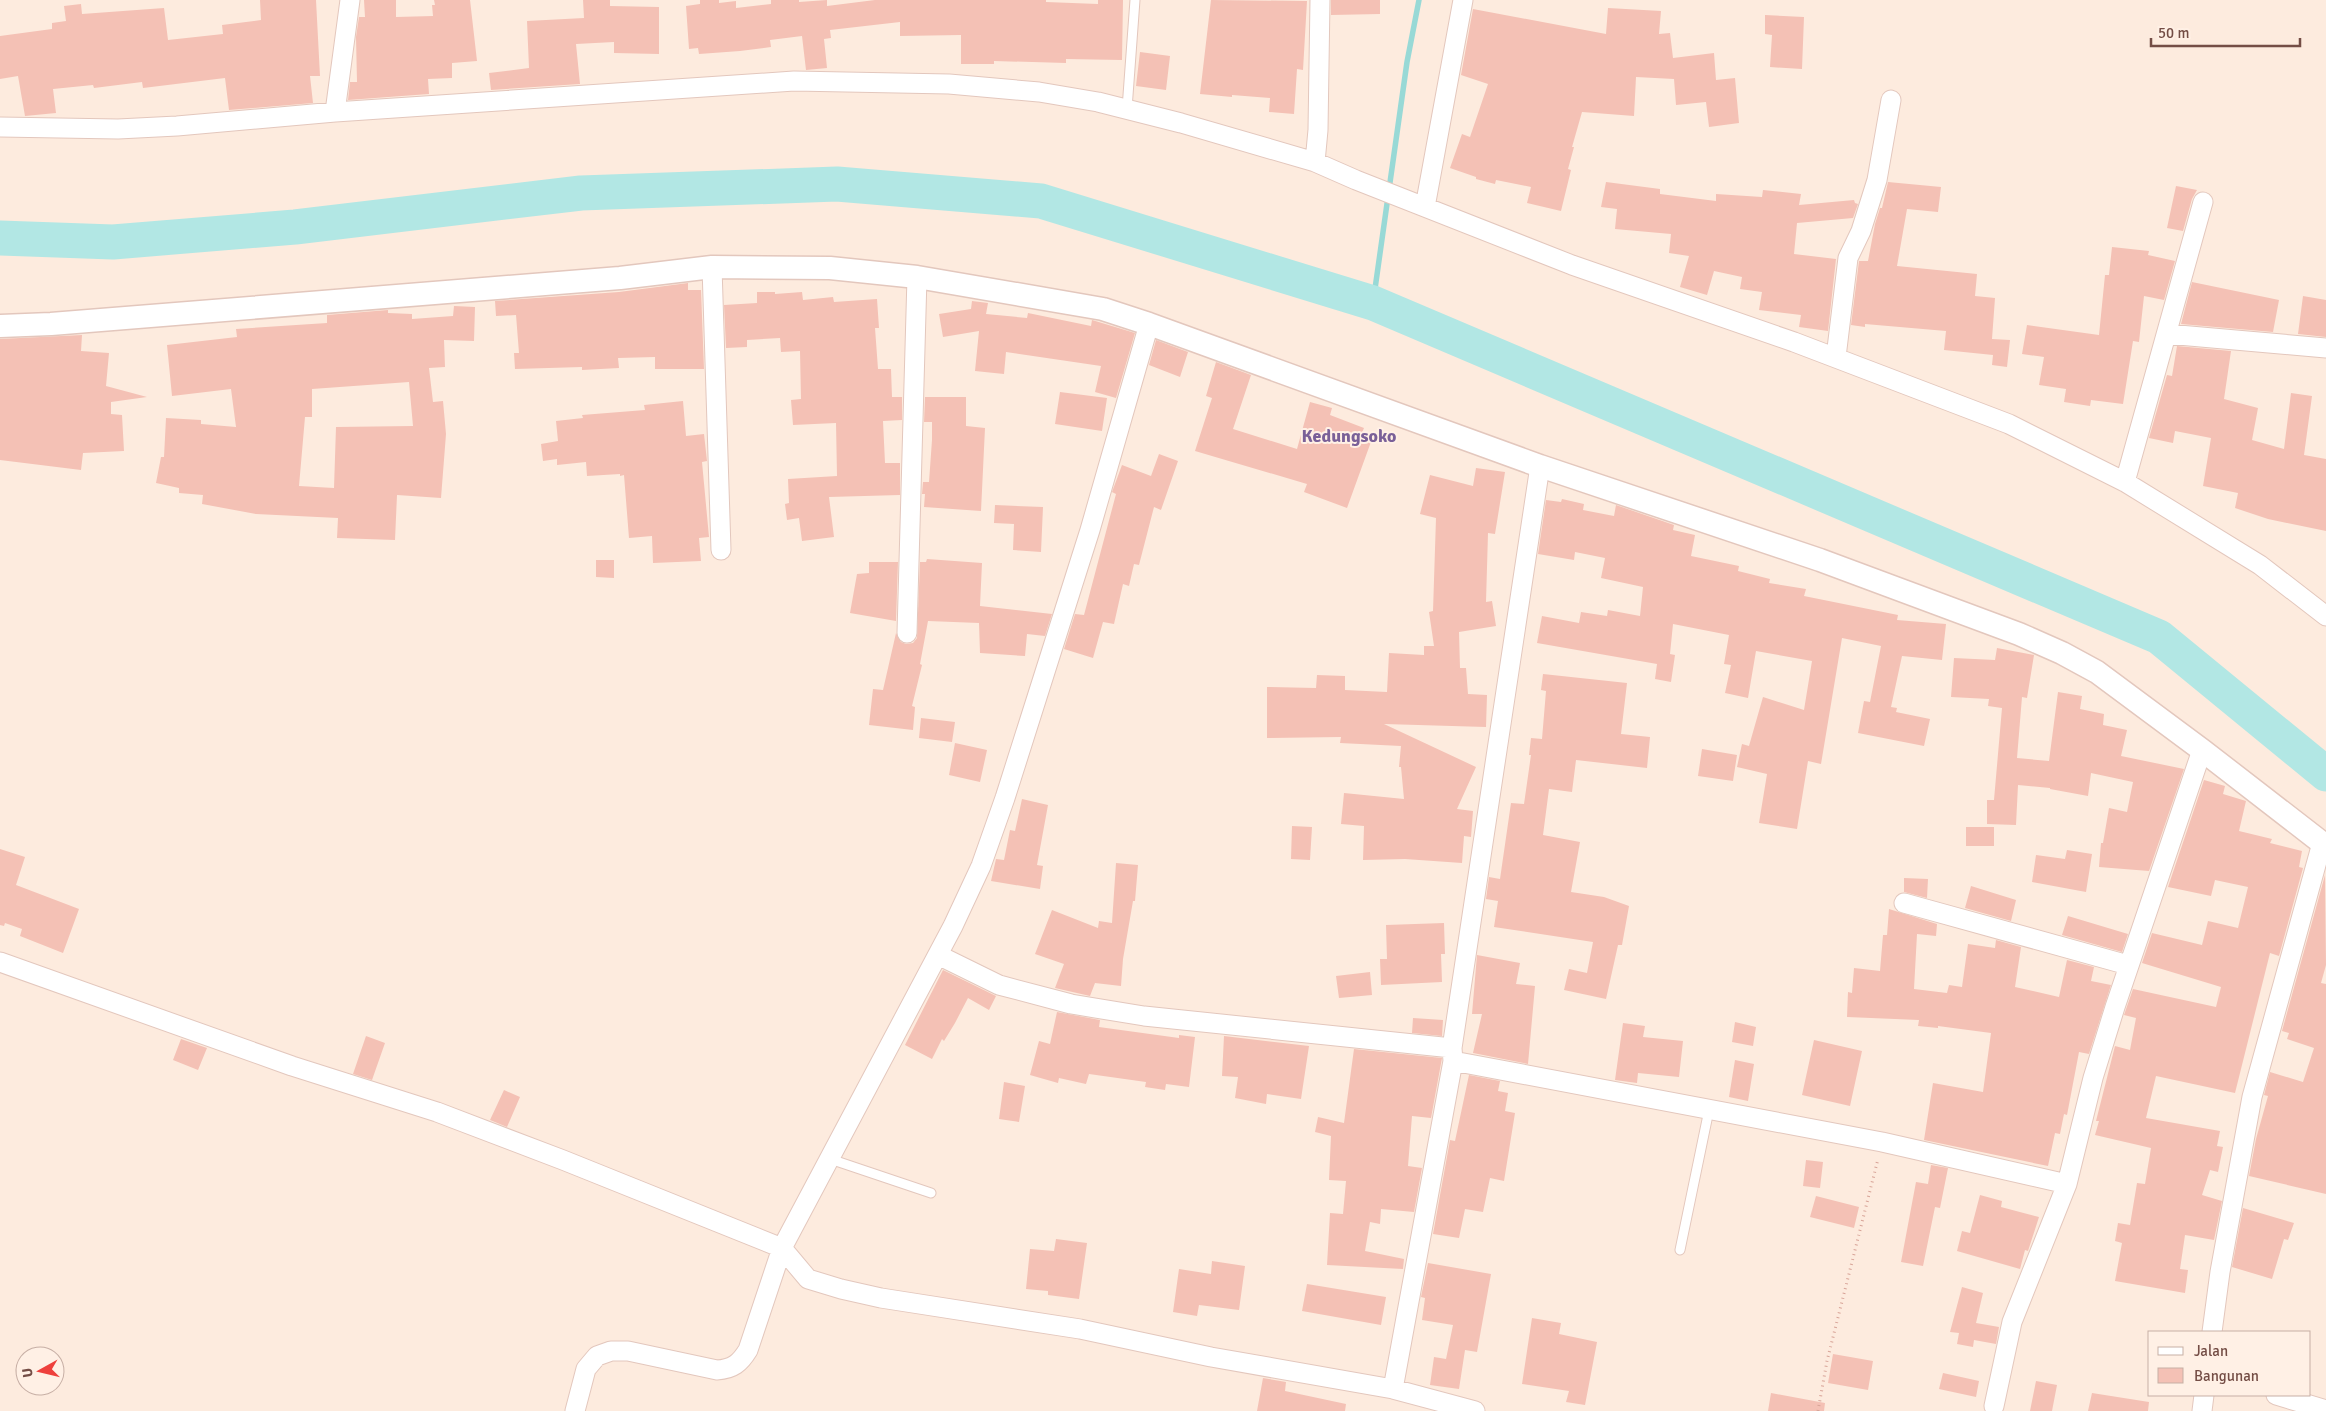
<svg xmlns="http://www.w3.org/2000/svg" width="2326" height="1411" font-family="Signika,sans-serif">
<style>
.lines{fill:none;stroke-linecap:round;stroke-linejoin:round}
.stream{stroke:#98d9d6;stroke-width:5.5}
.river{stroke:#b2e7e4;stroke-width:35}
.building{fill:#f4c1b5;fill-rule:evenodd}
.service-casing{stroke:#e3c7bd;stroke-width:11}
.minor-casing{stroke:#e3c7bd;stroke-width:21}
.tertiary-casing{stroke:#e3c7bd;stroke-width:25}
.path{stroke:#d8a498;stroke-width:3;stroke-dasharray:1 4;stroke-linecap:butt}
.service{stroke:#fff;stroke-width:9}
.minor{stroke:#fff;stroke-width:19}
.tertiary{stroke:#fff;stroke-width:22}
.labels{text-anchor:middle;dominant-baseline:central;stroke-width:4;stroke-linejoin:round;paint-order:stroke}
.quarter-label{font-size:18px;font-weight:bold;fill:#7a6098;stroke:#fff0e5}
</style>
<rect width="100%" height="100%" fill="#fdebde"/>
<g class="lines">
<path class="stream" d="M1373,303L1407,62L1419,0"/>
<path class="river" d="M0,238L113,242L295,227L581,193L837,184L1041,201L1373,303L2159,637L2326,774"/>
</g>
<path class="building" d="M260,0H316L320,76H310L313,103L229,110L225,78L143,88L142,82L94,88L93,85L53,89L56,113L25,116L18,76L0,79V36L52,29V23L66,21L64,6L81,4L82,14L164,8L168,40L223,34L222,25L261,20Z
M364,0H396V17L433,16L432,5H435L434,0H470L477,61L452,63V78L428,79L429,94L348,100L350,82H357L356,37L359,17H365Z
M583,0H610V6L659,7V54L614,53V42L576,44L580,84L491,90L489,73L529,68L527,21L584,18Z
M700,0H719V3L736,1V8L771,4V0H799V2L827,0V6L875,0H1046V2L1098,4V0H1123L1122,60L1066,59V63L994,61V64H961V35L900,36V22L830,30L831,38L824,39L827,68L806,70L802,36L770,40L771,47L740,51L699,54L698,48L689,49L686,6L700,4Z
M1211,0L1307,1L1303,70L1297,69L1294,114L1269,112L1270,98L1232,95V97L1200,94Z
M1331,0H1380V14L1331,15Z
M1608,8L1661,11L1659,34L1670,33L1673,58L1714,53L1716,80L1735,78L1739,123L1709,127L1706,102L1676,105L1674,79L1636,77L1634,116L1582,112L1572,147H1574L1568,169L1571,170L1561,211L1527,203L1531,187L1496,180L1495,184L1476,179V177L1450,168L1462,134L1470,137L1488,84L1461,75L1473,9L1606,34Z
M1765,15L1804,17L1802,69L1770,67L1772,35L1765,34Z
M1140,52L1170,56L1166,90L1136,86Z
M1606,182L1660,189V194L1716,201V194L1762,197L1763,190L1801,194L1799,205L1854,200L1855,203L1858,204L1853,218L1797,223L1794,254L1836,259L1828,331L1799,327L1801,315L1759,310L1762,292L1740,289L1742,277L1714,271L1707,295L1680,287L1689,256L1669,253L1671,234L1615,229L1617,209L1601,207Z
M1888,182L1941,187L1938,212L1907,209L1897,266L1977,274L1975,296L1995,298L1992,339L2010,340L2007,367L1992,365L1993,355L1944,350L1946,331L1865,324V327L1851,325L1859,261H1868L1875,224L1880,208H1882Z
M2176,186L2197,190L2192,199L2183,231L2167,228Z
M2112,247L2149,251L2148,255L2175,261L2164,300L2144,296L2139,342L2133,341L2123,404L2091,400L2090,406L2064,402L2066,389L2039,385L2044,357L2022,354L2027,325L2099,335L2105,275H2109Z
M2192,282L2279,300L2273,332L2181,324Z
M688,283V290H701L704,369H655V357L618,358L619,368L582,370V367L515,369L514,353H519L516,315L496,316L495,301L619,292Z
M757,292H775V294L802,292L803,300L833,297L834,302L877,299L879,328H875L878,369H891L892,397H902V420L883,421L885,463H900V495L829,497L834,537L802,541L799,518L787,520L785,504L789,503L788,479L837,476L836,423L793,425L791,400L801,399L800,351L781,352L780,338L747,340V347L726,348L724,305L757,303Z
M2303,296L2326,300V337L2298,334Z
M972,301L988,303L986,314L1027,318L1028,313L1091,326L1092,320L1135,333L1116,398L1095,392L1101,366L1006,352L1004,374L975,371L979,331L943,337L939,314L971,309Z
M454,306L475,307L474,341L444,340L445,367L429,368L433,402L443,401L446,434L441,498L397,495L395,540L337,538L338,518L256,514L202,504L203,495L179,493V488L156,483L161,457H164L166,418L201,420V424L236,427L231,389L172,396L167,345L237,337L236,329L327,323V315L388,310V313L412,314V319L453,316ZM409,382L413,426L336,427L334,488L299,486L305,417H312V389Z
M82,335L81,351L109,353L106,386L147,397L111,402V414L122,415L124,451L83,453L81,470L0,460V339Z
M1156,340L1188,352L1180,377L1149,365Z
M2177,346L2231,351L2224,399L2258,408L2252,440L2284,449L2291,393L2312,396L2304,455L2326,459V531L2268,519L2235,508L2238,493L2203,486L2211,438L2175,431L2173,443L2149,438L2167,375L2172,376Z
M1216,362L1251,375L1233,429L1297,449L1310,402L1332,408L1330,415L1364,428L1361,435L1372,439L1347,508L1304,492L1307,484L1195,451L1212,398L1206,396Z
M1060,392L1107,398L1102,431L1055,424Z
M925,397H966V426L985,428L981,511L924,507L925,494H922L923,482H929L932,440V422H924Z
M683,401L686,436L704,434L707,461L702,462L709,537L699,538L701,561L653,563L652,536L629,538L624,475L620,476V474L587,476L586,462L557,465V459L543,461L541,444L558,441L556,421L583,418L582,415L645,410L644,405Z
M1159,454L1178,461L1161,510L1154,507L1139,565L1134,564L1129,586L1123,584L1114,624L1103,622L1093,658L1064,649L1075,614L1084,615L1116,494L1112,492L1122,465L1151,476Z
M1476,468L1505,472L1495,534L1488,533L1486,602L1492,601L1496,626L1459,632L1460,668H1466L1468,694L1487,695L1486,727L1384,724L1476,767L1457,809L1473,811L1471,837L1464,836L1462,863L1405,859L1363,860L1364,826L1341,824L1344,793L1404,799L1401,767H1399L1401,746L1340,743L1341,737L1267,738V687L1316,688L1317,675L1345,676V690L1387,692L1389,653L1424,655V646H1434L1429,612L1433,611L1436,518L1420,514L1430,475L1473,486Z
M1562,499L1584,504L1583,510L1614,516L1616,505L1674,525L1673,530L1695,535L1691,556L1739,566L1738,571L1770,579L1769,583L1806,589L1804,596L1898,615L1897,620L1946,624L1942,660L1902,656L1891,707L1897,708L1896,712L1930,719L1924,746L1858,733L1864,701L1870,702L1881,646L1842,638L1821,764L1808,761L1797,829L1759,823L1767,774L1737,767L1742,744L1749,746L1763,697L1804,710L1812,661L1756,651L1748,698L1725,693L1731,665L1724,664L1729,635L1673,624L1670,654L1675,655L1671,682L1655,679L1657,664L1537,643L1542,616L1579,623L1581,612L1607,616L1608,610L1640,616L1643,587L1601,578L1605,558L1575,552L1574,560L1538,554L1546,500L1561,502Z
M995,505L1043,507L1041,552L1013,550L1014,524L994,523Z
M927,559L982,563L980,606L1052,614L1045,636L1027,634L1025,656L980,653L979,623L928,621L920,664L922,665L912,706L915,707L913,730L869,725L873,689L883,690L896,633L901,642L906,644L913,643L917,638L920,562H926Z
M596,560H614V578L596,577Z
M869,562H898L896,621L850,613L857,574L869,573Z
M1997,648L2034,655L2027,698L2022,697L2017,758L2049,761L2058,692L2082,696L2080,709L2104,714L2103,725L2127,730L2121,756L2184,769L2149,871L2099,867L2101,843H2103L2109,808L2127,812L2133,782L2091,773L2088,796L2050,789V788L2018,785L2016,825L1987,824V800H1994L2002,708L1988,706L1989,699L1951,697L1954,658L1995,660Z
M1543,674L1627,683L1621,734L1650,737L1647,768L1576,760L1572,792L1549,789L1543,835L1580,842L1571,892L1604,897L1629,906L1622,945H1618L1606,999L1564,990L1569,969L1587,973L1593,942L1494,927L1498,901L1486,899L1489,877L1500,879L1511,803L1524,804L1531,755H1529L1531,738L1542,739L1546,691L1541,690Z
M921,718L955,722L952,742L919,738Z
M955,743L987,750L980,782L949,775Z
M1702,749L1737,755L1733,781L1698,776Z
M2204,780L2225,786L2223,794L2246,801L2239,831L2272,839L2270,843L2302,851L2299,867L2303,868L2279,956L2270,953L2235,1093L2156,1076L2146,1118L2220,1131L2217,1146L2223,1147L2218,1172L2210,1170L2202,1195L2222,1201L2214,1240L2185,1235L2180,1269L2188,1270L2185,1293L2115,1281L2122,1243L2115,1241L2118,1223L2130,1225L2137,1183L2145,1184L2151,1148L2095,1135L2099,1121H2096L2115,1046L2130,1050L2136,1018L2124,1015L2133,989L2216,1007L2221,987L2142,963L2152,933L2202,945L2208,921L2238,928L2248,887L2215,880L2211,896L2168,887Z
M1022,799L1048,805L1037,865L1043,866L1040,889L991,881L996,859L1004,860L1010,830L1015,831Z
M1292,826L1312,827L1310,860L1291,859Z
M1966,827H1994V846H1966Z
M0,849L25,857L16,885L79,909L63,953L20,936L22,929L5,923L4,926L0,925Z
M2067,850L2092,854L2086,892L2032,882L2036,855L2065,859Z
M1116,863L1138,865L1135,901H1133L1123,959L1121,986L1095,983L1090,996L1055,988L1064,964L1035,954L1052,910L1098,928L1099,921L1112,923Z
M2325,875L2326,965L2321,983L2326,984V1194L2249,1176L2256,1139L2268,1096L2264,1095L2270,1072L2303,1082L2314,1048L2287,1039L2289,1033L2282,1031Z
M1904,878L1928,879L1927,898L1904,892Z
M1971,886L2016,900L2011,921L1965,908Z
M1889,909L1937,924L1936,936L1917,934L1914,989L1947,993L1949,985L1962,987L1968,944L1995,948L1996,940L2021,947L2015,987L2059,997L2067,960L2094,967L2091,981L2111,985L2089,1054L2079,1052L2067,1115L2064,1114L2060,1134L2055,1133L2048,1166L1924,1140L1933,1083L1983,1092L1991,1033L1938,1026V1028L1918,1026L1919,1020L1847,1017L1848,992L1852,993L1854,968L1880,971L1883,935H1887Z
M2068,916L2128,934L2122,952L2062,935Z
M1444,923L1445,954H1441L1442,982L1381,985L1380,959H1387L1386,925Z
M1477,955L1520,963L1516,984L1535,986L1528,1064L1473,1053L1482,1014H1472Z
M943,970L996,996L989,1010L968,998L955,1023L944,1041L942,1039L932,1059L905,1045Z
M1370,972L1372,995L1339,998L1336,976Z
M1057,1012L1100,1020L1099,1027L1179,1038V1035L1195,1037L1189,1087L1166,1084L1165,1090L1145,1087L1146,1082L1089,1074L1086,1084L1059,1078L1058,1083L1030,1075L1039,1041L1050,1044Z
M1413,1018L1443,1020L1442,1036L1412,1033Z
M1735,1022L1756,1027L1753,1046L1732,1042Z
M1623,1023L1645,1026L1643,1037L1683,1041L1679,1077L1638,1073L1637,1083L1615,1080Z
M366,1036L385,1043L372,1080L353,1074Z
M1224,1036L1309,1046L1301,1099L1267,1094L1266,1104L1235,1098L1238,1077L1222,1076Z
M181,1039L207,1048L198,1070L173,1060Z
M1814,1040L1862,1051L1850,1106L1802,1095Z
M1354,1049L1442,1058L1431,1118L1412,1116L1408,1166L1422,1168L1414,1212L1381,1209L1380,1224L1370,1222L1365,1251L1404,1259L1403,1269L1327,1265L1330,1213L1343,1214L1346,1181L1329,1180L1331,1136L1315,1132L1318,1117L1344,1123Z
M1735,1060L1754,1064L1748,1101L1729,1097Z
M1469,1075L1500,1081L1498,1091L1508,1093L1505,1111L1515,1113L1504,1181L1490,1178L1483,1212L1465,1209L1459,1238L1433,1234L1450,1140L1455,1141Z
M1004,1082L1025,1086L1019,1122L999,1119Z
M504,1090L520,1097L507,1127L490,1120Z
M1806,1160L1823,1162L1820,1188L1803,1186Z
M1931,1165L1948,1168L1940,1208L1935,1207L1923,1266L1901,1262L1916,1182L1928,1184Z
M1980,1195L2002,1201L2001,1207L2039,1217L2028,1251L2025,1250L2020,1269L1957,1251L1962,1231L1970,1233Z
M1816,1196L1859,1207L1854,1228L1810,1217Z
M2243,1208L2294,1223L2288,1240L2284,1239L2272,1279L2232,1267Z
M1056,1239L1087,1243L1079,1299L1048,1295V1291L1026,1289L1030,1249L1054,1251Z
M1212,1261L1245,1266L1239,1310L1199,1305L1197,1316L1173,1312L1179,1269L1211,1274Z
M1428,1263L1491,1274L1477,1352L1465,1350L1459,1389L1430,1385L1434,1357L1446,1359L1453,1325L1422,1320L1425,1298L1421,1297Z
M1307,1284L1386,1297L1381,1325L1302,1311Z
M1962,1287L1983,1293L1976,1323L1999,1327L1996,1344L1974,1340L1973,1347L1957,1344L1959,1333L1950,1332Z
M1532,1318L1561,1323L1559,1334L1597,1342L1585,1405L1566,1402L1569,1391L1522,1384Z
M1833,1354L1873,1361L1868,1390L1828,1383Z
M1943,1373L1979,1381L1976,1397L1939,1389Z
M1263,1378L1286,1382L1285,1391L1346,1404L1345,1411H1257Z
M2036,1381L2057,1385L2052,1411H2030Z
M1771,1393L1825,1403L1824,1411H1768Z
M2092,1393L2149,1402L2148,1411H2088Z"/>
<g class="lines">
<defs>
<path id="service" d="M1127,109L1135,0
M830,1159L931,1193
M1680,1250L1709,1110"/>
<path id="minor" d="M335,112L350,0
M0,127L118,129L177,126L335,112L794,81L949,84L1039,92L1098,102L1181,123L1315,162L1356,180L1572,265L1794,342L2009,424L2125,482L2260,565L2326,616
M1315,162L1318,130L1320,0
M1425,207L1463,0
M712,267L721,550
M2167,334L2326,348
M1836,357L1848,258L1861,231L1877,180L1891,100
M2125,482L2203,202
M907,633L917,277
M1904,903L2128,965
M938,955L999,985L1071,1004L1144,1016L1452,1048
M0,962L292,1066L437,1112L563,1160L782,1248L808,1279L841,1289L881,1298L1080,1329L1211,1357L1393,1389L1475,1411
M1453,1061L1882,1142L2067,1184
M2212,1332L2220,1272L2252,1097L2322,843
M1393,1389L1453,1061L1452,1048L1540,466
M2276,1395L2326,1410
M1994,1406L2012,1322L2067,1184L2093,1078L2115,1007L2202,750
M575,1411L586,1369L597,1356L611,1351H628L717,1370C733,1369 740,1363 748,1350L782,1248L953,926L981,866L1005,798L1090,530L1149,324
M2202,1411L2204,1395"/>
<path id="tertiary" d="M0,326L51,324L620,278L712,267L830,268L917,277L1103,309L1149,324L1540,466L1820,560L2019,634L2062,653L2097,672L2202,750L2326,846"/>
</defs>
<use href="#service" class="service-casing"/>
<use href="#minor" class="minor-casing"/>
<use href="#tertiary" class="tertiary-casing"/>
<path class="path" d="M1818,1411L1827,1361L1878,1159"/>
<use href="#service" class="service"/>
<use href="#minor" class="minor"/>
<use href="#tertiary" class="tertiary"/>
</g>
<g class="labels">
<g class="quarter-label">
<text x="1349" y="436">Kedungsoko</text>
</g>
</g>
<rect x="2148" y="1331" width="162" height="65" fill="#fff0e5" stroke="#c7afa5"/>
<rect x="2158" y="1347" width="25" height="8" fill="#ffffff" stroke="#c7afa5"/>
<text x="2194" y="1356" font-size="15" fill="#744d45">Jalan</text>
<rect x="2158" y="1368" width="25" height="15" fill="#f4c1b5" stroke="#c7afa5"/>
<text x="2194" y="1381" font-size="15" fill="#744d45">Bangunan</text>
<g transform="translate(40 1371) rotate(262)"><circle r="24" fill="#fff0e5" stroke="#c7afa5"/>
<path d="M0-4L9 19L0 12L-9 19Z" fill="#ee403c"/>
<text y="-8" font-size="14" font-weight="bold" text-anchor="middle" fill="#744d45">U</text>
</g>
<path d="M2151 38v8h149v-8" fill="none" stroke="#744d45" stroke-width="2.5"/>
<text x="2158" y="38" font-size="15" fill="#744d45" stroke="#fff0e5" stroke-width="4" paint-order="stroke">50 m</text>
</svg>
